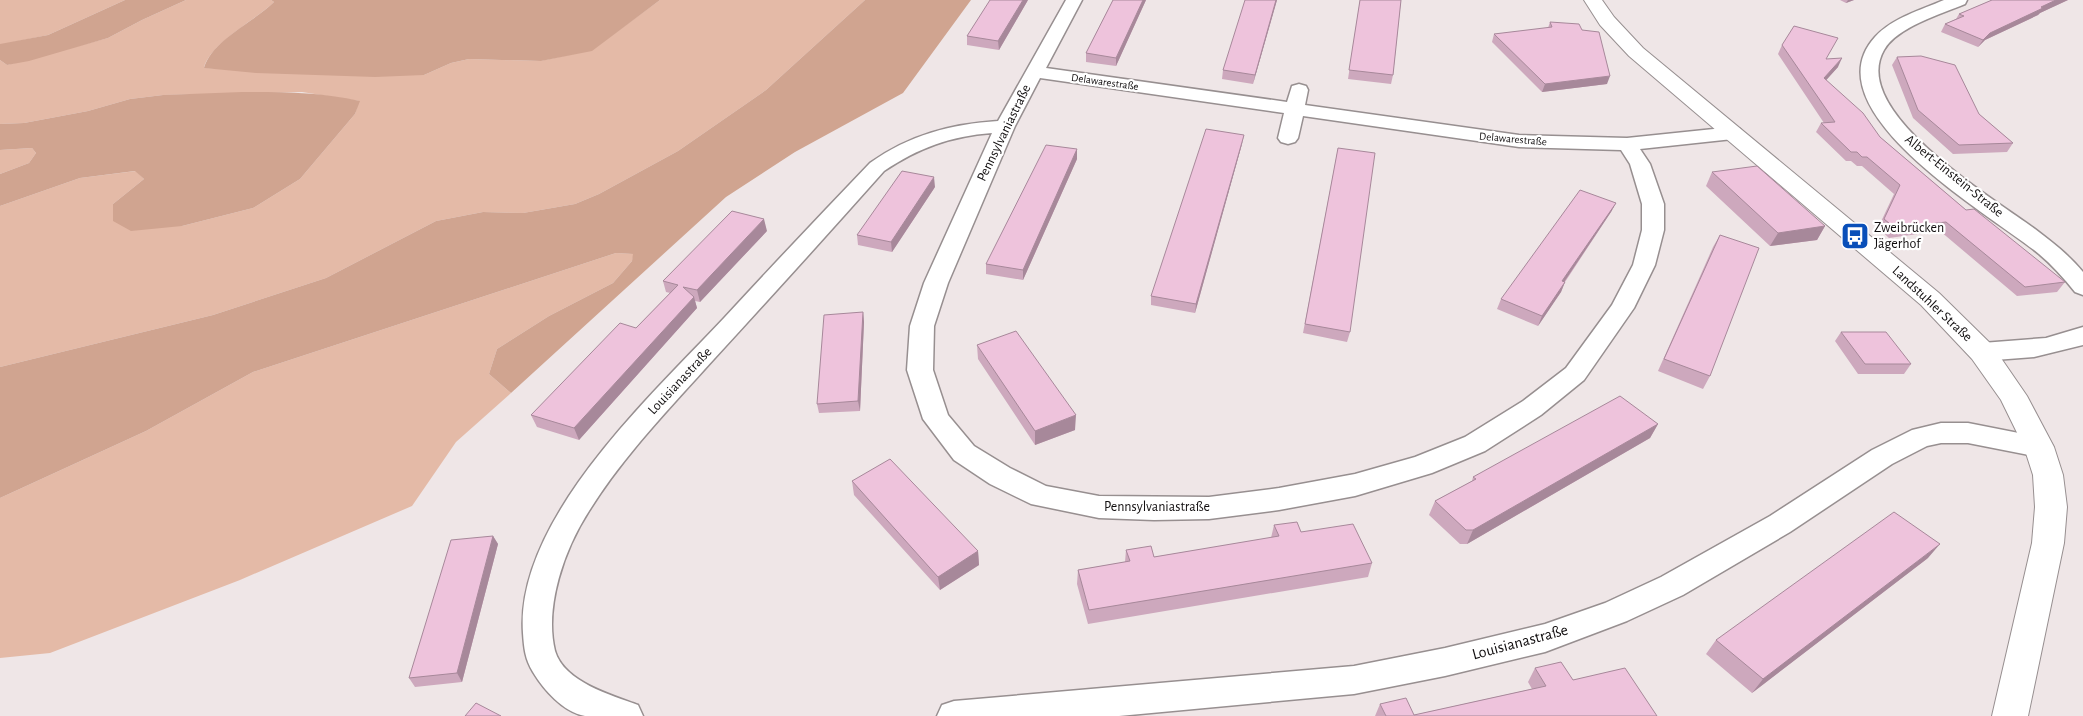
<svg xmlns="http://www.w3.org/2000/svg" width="2083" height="716" font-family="'Alegreya Sans',sans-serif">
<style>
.green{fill:#e4baa7}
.forest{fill:#d0a490}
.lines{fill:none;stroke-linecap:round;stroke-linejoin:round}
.minor-casing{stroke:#978f90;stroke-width:3}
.tertiary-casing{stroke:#978f90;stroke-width:2}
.minor{fill:#fff;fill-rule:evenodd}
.tertiary{fill:#fff;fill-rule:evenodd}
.wall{fill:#cda8bd}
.shaded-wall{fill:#a7889a}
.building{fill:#eec3dc;stroke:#a7889a}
.labels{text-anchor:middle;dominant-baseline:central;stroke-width:4.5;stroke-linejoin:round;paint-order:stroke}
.far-street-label{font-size:11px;fill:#110e0f;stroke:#fff}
.street-label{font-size:14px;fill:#110e0f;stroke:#fff}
.poi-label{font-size:14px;fill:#110e0f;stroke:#fff;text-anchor:start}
.near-street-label{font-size:16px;fill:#110e0f;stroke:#fff}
</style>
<rect width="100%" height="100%" fill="#efe6e7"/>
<path class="green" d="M0,0H125L48,35L4,44H0Z
M186,0H271L274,2C257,19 209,44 204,68L424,75L451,63L469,59L540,61L592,50L660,0H865L766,90L678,151L599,194L575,204L523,213L483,212L436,221L326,278L213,315L0,367V206L80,178L136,171L144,179L113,204L182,226L253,208L300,179L355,114L359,101L302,92L163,95L130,99L88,111L24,123L0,124V60L7,65L108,38L142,20Z
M32,148L36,153L29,163L0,174V150Z
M616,253L634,254L632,261L613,283L549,316L497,349L489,374L511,393L456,442L412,506L240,580L50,653L0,658V498L146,431L253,372Z"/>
<path class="forest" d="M125,0H186L142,20L108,38L29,61L7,65L0,60V44L48,35Z
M271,0H660L592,51L541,61L469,59L451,63L424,75L375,77L256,73L204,68C212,40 254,22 274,2Z
M865,0H971L903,93L795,152L726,197L511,393L489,374L497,349L549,316L613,283L632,261L633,254L616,253L253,372L146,431L0,498V367L213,315L326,278L436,221L483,212L523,213L575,204L599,194L678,151L766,90Z
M242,92C282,92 320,92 360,101L355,114L300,179L253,208L182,226L131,231L113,221V204L144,179L135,171L80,178L0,206V174L29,163L36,153L32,148L0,150V124L24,123L88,111L130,99L163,95Z"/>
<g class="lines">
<defs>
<path id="minor" d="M1066,0H1082L1046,68L1287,102L1292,86L1299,84L1306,86L1308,90L1305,105L1519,135L1627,138L1733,127L1740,129L1743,133L1740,137L1733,139L1640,149L1650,164L1664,204V230L1655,265L1634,308L1584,380L1541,415L1485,451L1432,473L1355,496L1279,510L1209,519L1154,520L1099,518L1031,504L990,484L954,460L923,419L907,370L910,326L924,283L992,133C951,136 918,148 884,171C828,234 771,297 714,359C670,408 624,455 589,511C565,548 544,606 555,651C564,682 611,695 638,705L643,716C625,716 601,716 585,716C563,712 544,690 533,672C525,659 524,648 523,633C515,519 653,394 725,317C773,265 821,214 870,163C909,135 951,124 998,121ZM1040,78L1284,113L1278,138L1281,142L1288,144L1295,142L1298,138L1303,116L1519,147L1621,150L1630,164L1642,204V230L1633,265L1612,305L1566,368L1523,401L1465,437L1415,457L1355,474L1279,488L1209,497L1099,496L1046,486L1010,468L974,446L948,415L933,370L934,326L948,283L1015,126Z
M1944,0H1967L1965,4C1941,14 1897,27 1884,50C1848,112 1995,199 2035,229C2052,242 2069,255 2083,272V295L2075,292C2064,278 2052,265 2039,254C1993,216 1808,111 1875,37C1892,18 1921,10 1944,0Z
M2083,327V345L2034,357L1982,361L1973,358L1970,352L1973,346L1982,343L2046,338Z
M1941,423H1968L2039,437L2049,440L2053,447L2049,454L2039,457L1968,443H1941L1927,446L1892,464L1790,532L1683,595L1627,621L1545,652L1445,676L1354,694L1119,716H937L942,705L954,701L1354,666L1445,648L1545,624L1605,603L1661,577L1770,516L1872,450L1912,430Z"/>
<path id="tertiary" d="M1584,0H1602L1614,17L1643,48L1939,293L1992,345L2027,396L2054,447L2063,475L2067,507L2064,543L2028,716H1992L2032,543L2035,507L2033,475L2024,447L2001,400L1972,359L1921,305L1629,56L1600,25Z"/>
</defs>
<use href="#minor" class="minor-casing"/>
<use href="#tertiary" class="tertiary-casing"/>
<use href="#minor" class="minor"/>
<use href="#tertiary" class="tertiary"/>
</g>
<path class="wall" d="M1028,0L999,50L967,45V36Z
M1113,0H1146L1116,66L1086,62V53Z
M1277,0L1253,84L1222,79L1223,70Z
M1360,0H1401L1393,75L1391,84L1348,79Z
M1840,0H1854L1846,3Z
M1992,0H2068L2040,13L2038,15L1985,40L1978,47L1941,32L1945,24L1956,19L1959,14Z
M1550,22L1607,84L1542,92L1492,42L1494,34L1548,28Z
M1782,45L1826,59L1838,67L1826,80L1880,137L1966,210L2065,282L2057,292L2017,296L1940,231L1889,238L1878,228L1894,194L1862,166H1857L1851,161H1846L1816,132L1821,123H1824L1778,54Z
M1897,57L1979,114L2013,143L2007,152L1953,154L1913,118L1892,65Z
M1242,144L1195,313L1151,305V296Z
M1338,148L1350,332L1347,342L1303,333Z
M1077,149V159L1023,280L986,274V264Z
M1712,172L1825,226L1817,240L1770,246L1706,186Z
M935,187L892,252L858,245L857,235Z
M1616,203L1611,212L1565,282L1561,292L1538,326L1497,309L1501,299Z
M767,231L700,302L695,301L697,308L579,440L537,427L531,415L636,328L670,293L666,292L663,281Z
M1720,235L1710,376L1703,389L1658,371L1713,247Z
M863,312L864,322L860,411L819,413L817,404Z
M1841,332L1911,364L1904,374H1858L1835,341Z
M977,345L1075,430L1035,445L978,359Z
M1658,424L1650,438L1467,544H1460L1429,515L1435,501L1472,481L1473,477Z
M852,481L978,551L979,565L940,590L854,495Z
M1274,525L1301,532L1372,563L1368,577L1088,624L1077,584L1078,570L1125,562L1126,550L1154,557L1271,538Z
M493,536L498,544L462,682L415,687L409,678Z
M1928,558L1752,693L1706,654L1716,640Z
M1535,668L1573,680L1657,716H1375L1380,704L1414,715L1532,689L1528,682Z"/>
<path class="shaded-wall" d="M1023,0H1028L999,50L998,41Z
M1143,0H1146L1116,66V58Z
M1276,0H1277L1253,84L1255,75Z
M1848,0H1854L1846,3Z
M2056,0H2068L2040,13L2038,15L1985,40L1978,47L1983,40L1990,33L2041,7Z
M1842,58L1838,67L1820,87L1824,78Z
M1610,76L1607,84L1542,92L1545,84Z
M1244,135L1242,144L1195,313L1196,304Z
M1077,149V159L1023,280V270Z
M934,177L935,187L892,252L891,242Z
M1616,203L1611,212L1558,291L1562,281Z
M764,219L767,231L700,302L697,290Z
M1825,226L1817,240L1770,246L1778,233Z
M1565,282L1561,292L1538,326L1542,316Z
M694,297L697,308L579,440L574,428Z
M863,312L864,322L860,411L858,401Z
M1076,415L1075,430L1035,445V431Z
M1658,424L1650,438L1467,544L1473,530Z
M493,536L498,544L462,682L457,673Z
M1940,544L1928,558L1752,693L1763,679Z
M978,551L979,565L940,590L938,577Z"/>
<path class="building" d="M990,0H1023L998,41L967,36Z
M1113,0H1143L1116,58L1086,53Z
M1245,0H1276L1255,75L1223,70Z
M1360,0H1401L1393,75L1349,70Z
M1992,0H2056L2041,7L2043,8L1990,33L1983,40L1945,24L1964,16L1959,14Z
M1550,22L1579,24L1582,30L1599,32L1610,76L1545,84L1494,34L1552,27Z
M1794,26L1838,38L1826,59L1842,58L1824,78L1863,113L1880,137L1966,210L1974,209L2065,282L2025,287L1946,222L1895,228L1884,219L1900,185L1867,157H1862L1857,152H1851L1821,123L1835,122L1782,45Z
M1921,56L1955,65L1979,114L2013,143L1959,145L1918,110L1897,57Z
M1206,129L1244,135L1196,304L1151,296Z
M1046,145L1077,149L1023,270L986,264Z
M1338,148L1375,153L1350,332L1305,324Z
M1757,166L1825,226L1778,233L1712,172Z
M902,171L934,177L891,242L857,235Z
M1580,190L1616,203L1562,281L1565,282L1542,316L1501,299Z
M732,211L764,219L697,290L683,287L694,297L574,428L531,415L620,323L636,328L678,285L663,281Z
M1720,235L1759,248L1710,376L1664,359Z
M863,312L858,401L817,404L824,315Z
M1016,331L1076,415L1035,431L977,345Z
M1841,332H1886L1911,364H1865Z
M1620,396L1658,424L1473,530H1466L1435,501L1476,479L1473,477Z
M890,459L978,551L938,577L852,481Z
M1894,512L1940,544L1763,679L1716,640Z
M1297,522L1301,532L1353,524L1372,563L1089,610L1078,570L1130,561L1126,550L1151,546L1154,557L1279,536L1274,525Z
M493,536L457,673L409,678L451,540Z
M1561,662L1573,680L1625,668L1657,716H1386L1380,704L1406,698L1414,715L1546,686L1535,668Z
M476,703L501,716H465Z"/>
<defs>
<symbol id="bus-square" viewBox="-11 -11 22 22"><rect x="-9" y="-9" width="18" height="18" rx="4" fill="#094fb9" stroke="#fff"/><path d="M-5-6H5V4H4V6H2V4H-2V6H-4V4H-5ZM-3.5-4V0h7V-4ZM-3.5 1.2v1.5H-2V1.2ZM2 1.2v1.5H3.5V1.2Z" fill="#fff"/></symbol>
</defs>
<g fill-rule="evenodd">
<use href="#bus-square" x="1839" y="220" width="32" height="32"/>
</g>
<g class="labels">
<g class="far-street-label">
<text transform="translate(1105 82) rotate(8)">Delawarestraße</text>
<text transform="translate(1513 139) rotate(5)">Delawarestraße</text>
</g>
<g class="street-label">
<text transform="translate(1004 133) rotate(-64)">Pennsylvaniastraße</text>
<text transform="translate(1954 176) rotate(39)">Albert-Einstein-Straße</text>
<text transform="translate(1932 304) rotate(43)">Landstuhler Straße</text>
<text transform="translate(680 381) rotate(-47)">Louisianastraße</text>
<text x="1157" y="507">Pennsylvaniastraße</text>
</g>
<g class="poi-label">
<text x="1874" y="228">Zweibrücken<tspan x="1874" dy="16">Jägerhof</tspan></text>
</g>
<g class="near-street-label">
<text transform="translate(1520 642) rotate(-15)">Louisianastraße</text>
</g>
</g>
</svg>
